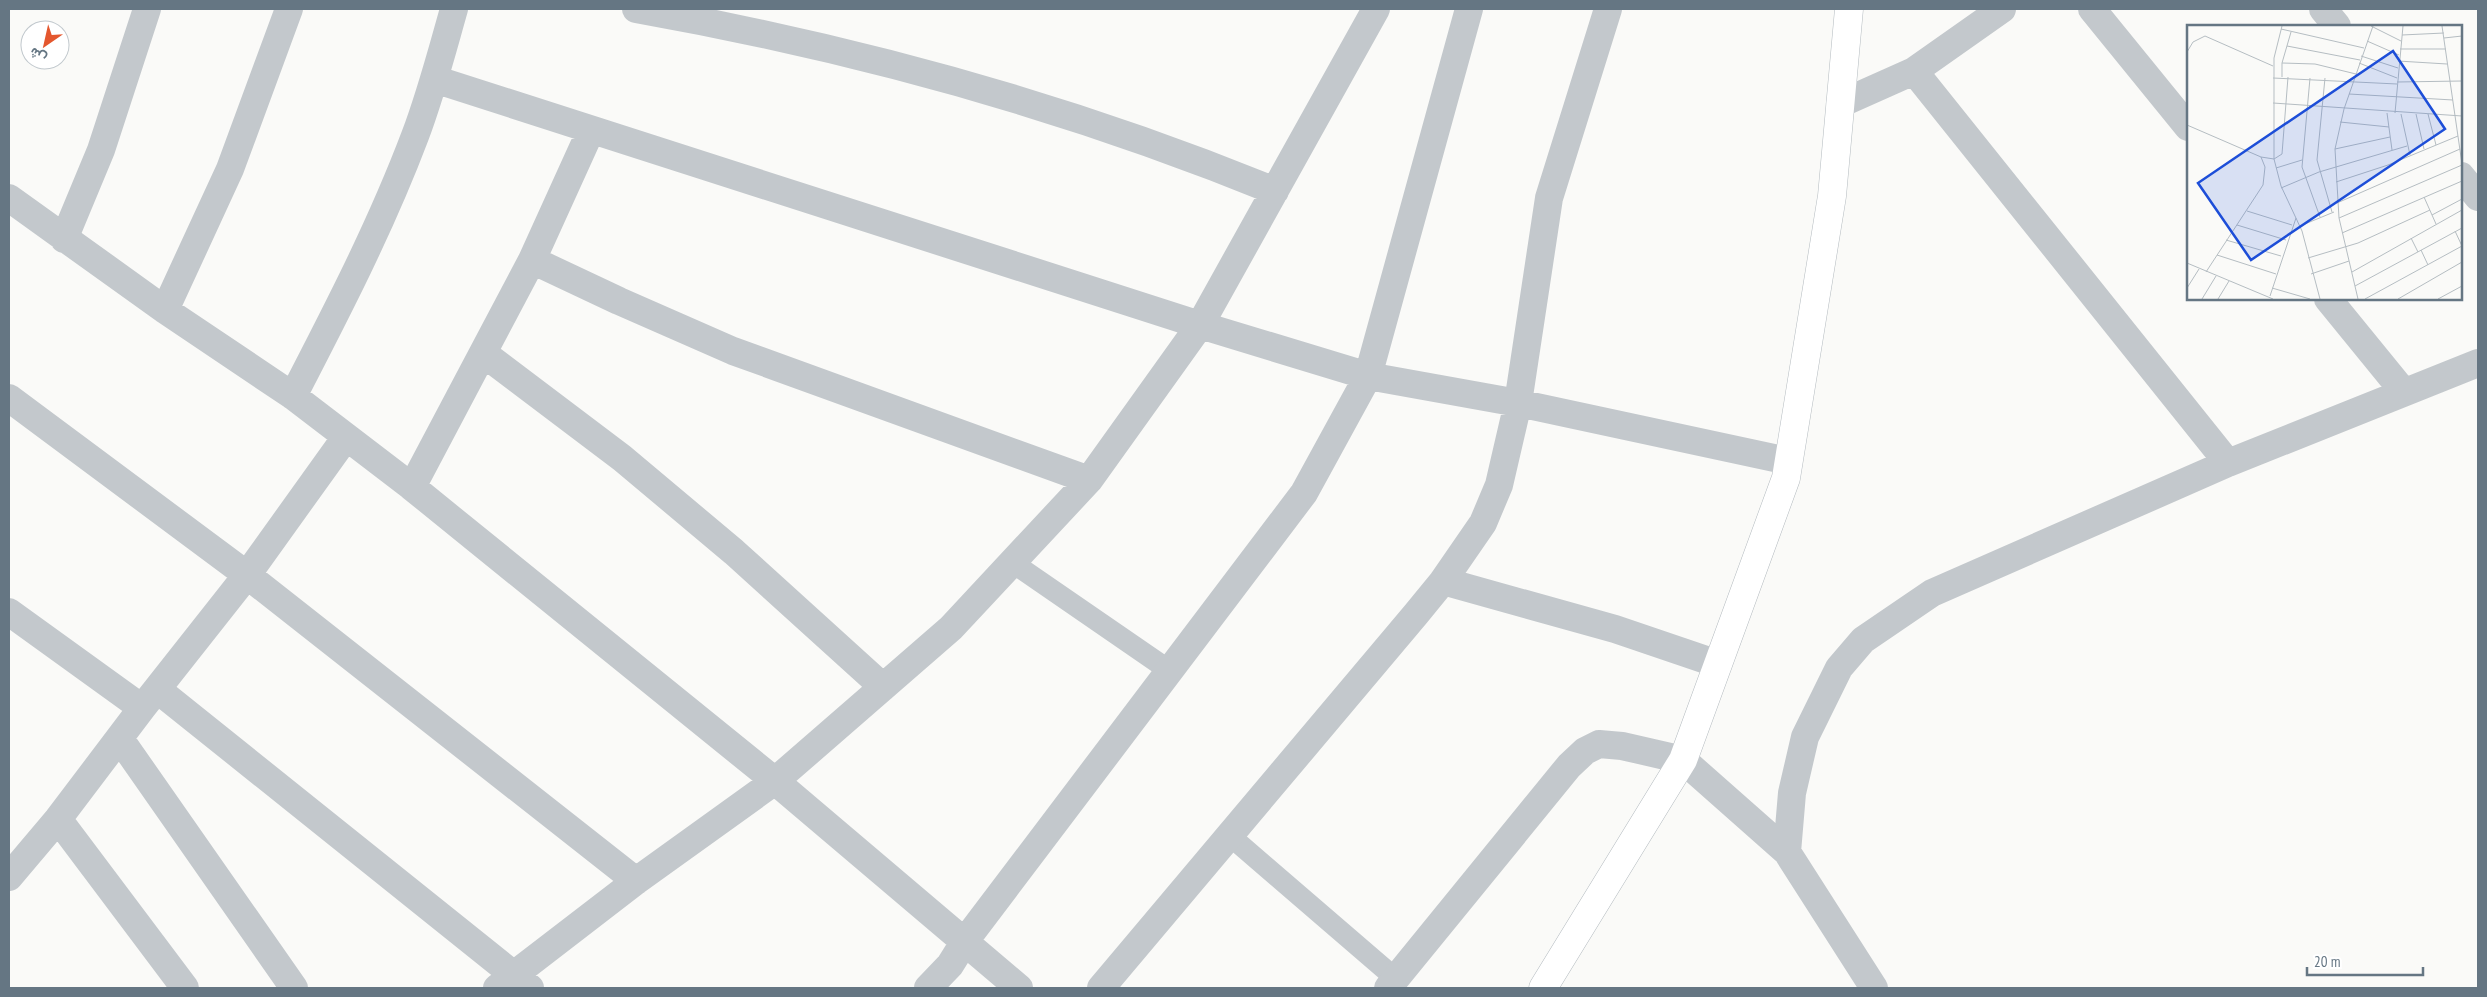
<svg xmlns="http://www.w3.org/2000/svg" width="2487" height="997" font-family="'PT Sans Narrow',Vazirmatn,sans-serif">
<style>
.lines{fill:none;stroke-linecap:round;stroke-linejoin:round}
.secondary-casing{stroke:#b3babf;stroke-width:29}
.lane{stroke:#c3c8cc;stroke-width:21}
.street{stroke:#c3c8cc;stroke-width:28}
.secondary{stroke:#fff;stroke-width:28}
.inset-road{fill:none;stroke:#b5bdc2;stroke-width:1}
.view{fill:#1d4ed8;fill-opacity:0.15;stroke:#1d4ed8;stroke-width:2.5}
.inset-edge{fill:none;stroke:#657683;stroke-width:2.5}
</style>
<rect width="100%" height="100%" fill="#fafaf8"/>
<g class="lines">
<defs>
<path id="secondary" d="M1543,988L1683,760L1786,478L1832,196L1849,9"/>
</defs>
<use href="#secondary" class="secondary-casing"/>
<path class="lane" d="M1013,563L1170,671
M1229,835L1395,978"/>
<path class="street" d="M636,9C855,48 1070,107 1275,191
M2092,9L2188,127
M2323,9L2337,26
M1914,71L2228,463
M434,79L1200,325L1368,376L1518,403L1788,461
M1840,104L1914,71L2002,9
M2461,176L2478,197
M9,198L165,310L293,396L412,487L775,781L1019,988
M64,239L101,150L147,9
M532,260L619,301L733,351L1089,480
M2328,299L2403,391
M165,310L230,169L289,9
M483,353L622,458L734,552L883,687
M293,396C337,311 381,226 415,136C431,94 442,51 454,9
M9,398L247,575L636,881
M412,487L532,260L591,130
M1443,581L1615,629L1718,664
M9,612L142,708
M158,690L530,988
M120,739L294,988
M58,819L185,988
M9,877L58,819L142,708L247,575L346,437
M497,988L636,881L775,781L951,628L1089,480L1200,325L1376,9
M928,988L950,965L965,941L1304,493L1368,376L1469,9
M1101,988L1416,614L1443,581L1483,523L1499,485L1518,403L1549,198L1608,9
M1388,988L1569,766L1585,751L1599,744L1622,746L1683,760L1787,852
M1874,988L1787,852L1792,793L1805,737L1839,668L1863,640L1932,593L2228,463L2478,363"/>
<use href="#secondary" class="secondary"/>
</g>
<g transform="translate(2187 25)">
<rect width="275" height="275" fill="#fafaf8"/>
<path class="inset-road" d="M95,1L87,33V134L94,161L115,206L133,274M184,1L214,16M255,1L275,139M94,4L177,23M215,10L257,8M257,13L275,11M180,16L212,30M100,21L173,35M213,24H259M0,27L6,17L18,11L86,41M174,31L211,43M211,36L260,39M95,38L128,39L169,49M172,38L210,53M95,52V38L104,7M86,53L210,59M123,53L115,142L133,192M138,53L130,135L145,187M210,57L275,56M162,69L266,75M86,78L275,91M200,88L205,125M208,88L216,1M214,89L223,130M229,89L237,124M241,89L249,120M153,97L202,102M0,100L74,132L78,142L76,160L19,247M148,124L203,112M74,132L87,134L95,129L101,52M89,143L115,135M149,157L201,140L271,111M94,163L132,147L220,121M237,172L249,199M150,178L273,124M60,186L105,200M245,190L275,174M152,193L275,140M50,200L99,215M113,201L147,187M268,206L275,221M155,208L275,156M224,213L231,227M39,215L94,231M234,225L241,240M30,230L89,249M121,233L171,218L243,185M0,238L86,274M165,247L275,185M124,249L162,236M168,261L275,203M0,263L12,244M85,263L123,274M83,271L109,193M15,274L29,251M31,274L42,256M171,274L152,193L148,124L157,84L186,1M178,274L275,221M211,274L275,237M251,274L275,261"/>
<path class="view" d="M206,26L258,104L64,235L11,158Z"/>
<rect width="275" height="275" class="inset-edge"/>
</g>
<rect width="2487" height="997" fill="none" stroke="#657683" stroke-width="20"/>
<g transform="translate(45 45) rotate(214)"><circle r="24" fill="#ffffff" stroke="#c1c8cd"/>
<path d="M0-4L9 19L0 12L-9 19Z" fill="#e4572e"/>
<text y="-8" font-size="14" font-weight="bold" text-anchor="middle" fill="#657683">ش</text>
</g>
<path d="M2307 967v8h116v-8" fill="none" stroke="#657683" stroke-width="2.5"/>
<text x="2314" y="967" font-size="15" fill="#657683" stroke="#ffffff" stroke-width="4" paint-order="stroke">20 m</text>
</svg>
